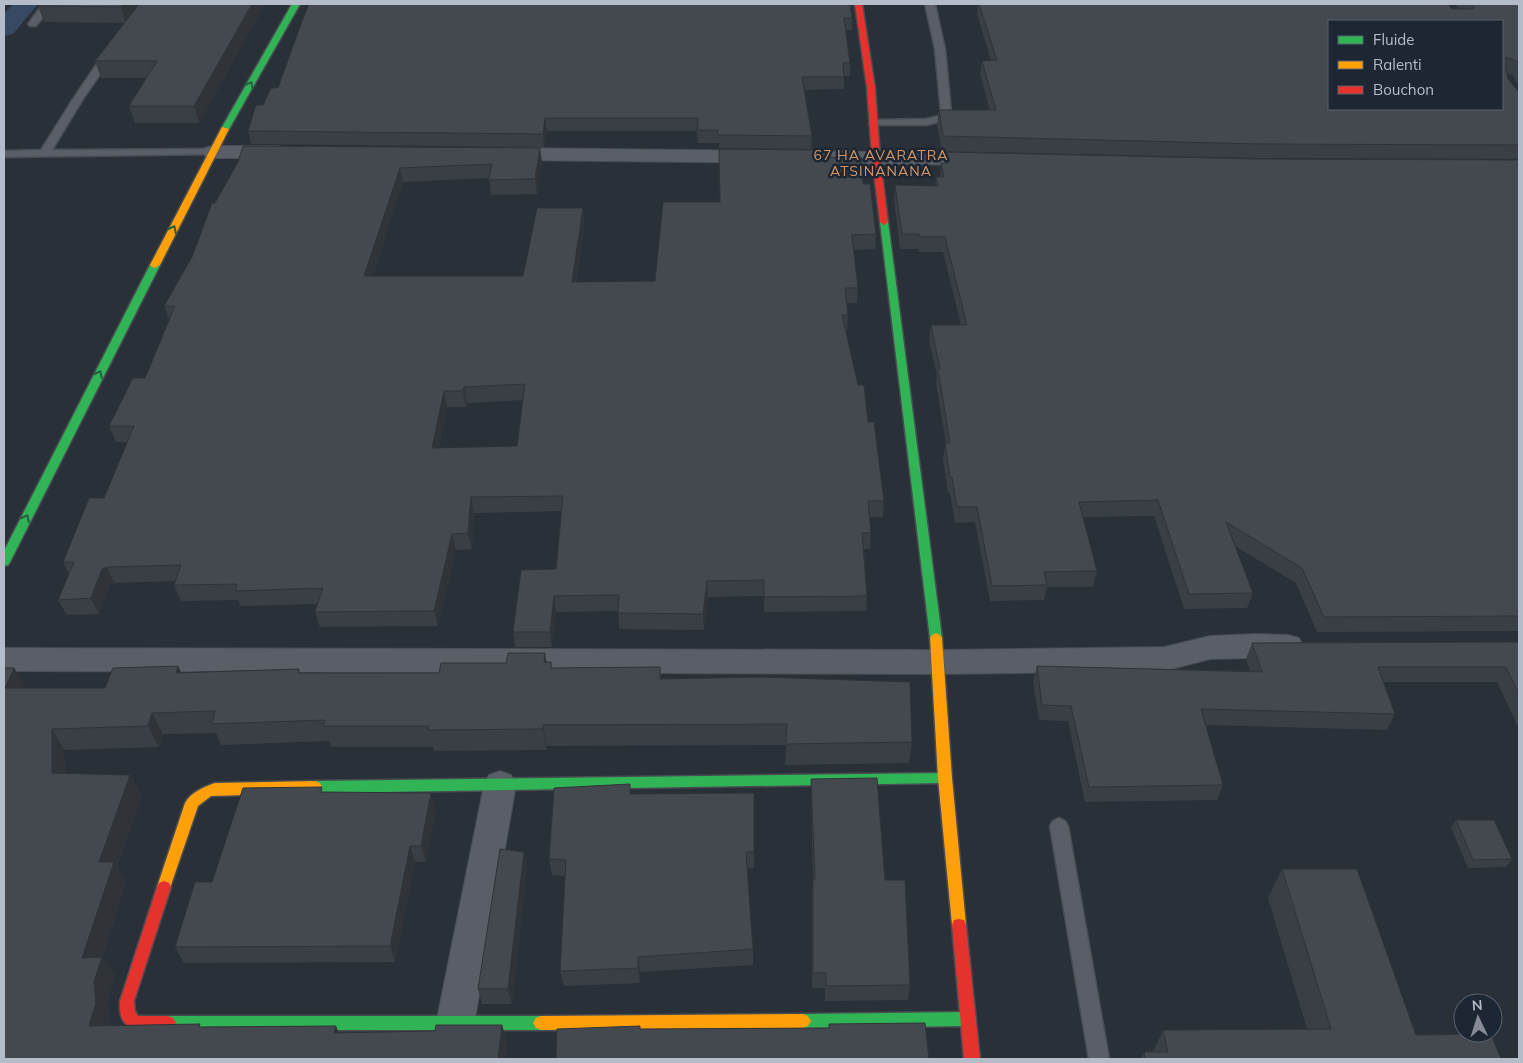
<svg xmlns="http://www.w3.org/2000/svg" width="1523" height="1063" font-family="Mulish,sans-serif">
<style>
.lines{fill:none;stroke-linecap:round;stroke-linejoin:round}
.canal{fill:#384963;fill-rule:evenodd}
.lane-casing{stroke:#484c53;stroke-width:3}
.street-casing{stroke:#484c53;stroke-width:2}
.fast-casing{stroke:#484c53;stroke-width:3}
.slow-casing{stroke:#484c53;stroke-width:3}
.jam-casing{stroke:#484c53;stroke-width:3}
.lane{fill:#5a5e66;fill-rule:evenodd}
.street{fill:#5a5e66;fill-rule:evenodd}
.fast{fill:#30b455;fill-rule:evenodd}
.slow{fill:#ff9f0a;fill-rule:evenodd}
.jam{fill:#e5322d;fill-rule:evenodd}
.wall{fill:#3a3f45;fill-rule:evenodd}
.shaded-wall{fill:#303338}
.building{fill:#444950;stroke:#303338;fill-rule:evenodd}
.oneway{stroke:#255f41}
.labels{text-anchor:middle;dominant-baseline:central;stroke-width:5;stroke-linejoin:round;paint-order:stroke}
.far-neighbourhood-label{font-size:14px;letter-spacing:1px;fill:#d59563;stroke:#1d2633}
</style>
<rect width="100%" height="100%" fill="#2a3038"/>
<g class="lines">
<path class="canal" d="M13,4H38L13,34L4,36V14Z"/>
<defs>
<path id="lane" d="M43,4H53L36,26H30L28,24Z
M925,4H935L945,49L951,112L947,120L926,125H870L869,123L870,121L874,120L926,119L939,116L941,112L935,49Z
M109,51L114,54L83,99L52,150L212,149L216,150L217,152L216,154L4,157V151L41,150L73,99L105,52Z
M1059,818L1065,821L1068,826L1109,1059H1089L1050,826L1053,821Z"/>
<path id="street" d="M212,146H278L285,148L288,152L285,156L278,158H212L205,156L202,152L205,148Z
M504,148L983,153L990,155L993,159L990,163L983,165L504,160L497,158L494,154L497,150Z
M1255,634L1288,635L1299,638L1303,646L1299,654L1288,657L1210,659L1164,671L939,674L4,671V648L939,650L1164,647L1210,636Z
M500,771L511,775L516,785L474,1024L468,1036L455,1042L442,1036L436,1024L484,785L489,775Z"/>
<path id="fast" d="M292,4H300L229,129L222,131L221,129Z
M884,219L888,222L942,638L940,641H932L930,638L880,222Z
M155,262L160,265L10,562L8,565L4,566V551L150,265Z
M945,773L950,774L952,778L950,782L945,783L315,793L310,791L308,787L310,783L315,781Z
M968,1012L973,1014L976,1019L973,1024L968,1026L803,1028L798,1026L795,1021L798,1016L803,1014Z
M168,1016H541L546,1018L549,1023L546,1028L541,1030H168L163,1028L160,1023L163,1018Z"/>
<path id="slow" d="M222,127L229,129L160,265L155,268L152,267L150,265Z
M936,633L940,635L942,638L952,778L966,925L964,930L959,931L954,930L952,925L938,778L930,638L932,635Z
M315,781L320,783L322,787L320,791L315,793L211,796L198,806L169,891L164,893L159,891L157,887L185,803C191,792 204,787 215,783Z
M803,1014L808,1016L811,1021L808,1026L803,1028L541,1030L536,1028L533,1023L536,1018L541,1016Z"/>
<path id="jam" d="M855,4H862L875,88L880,157L888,222L884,225L880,222L872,157L867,88Z
M164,881L169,883L171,887L134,1001L135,1011L138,1016H168L173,1018L176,1023L173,1028C167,1031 160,1030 153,1030C131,1030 118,1027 120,1001L157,887L159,883Z
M959,919L964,920L966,925L980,1059H964L952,925L954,920Z"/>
</defs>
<use href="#lane" class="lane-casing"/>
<use href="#street" class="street-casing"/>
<use href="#fast" class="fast-casing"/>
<use href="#slow" class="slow-casing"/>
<use href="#jam" class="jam-casing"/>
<use href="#lane" class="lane"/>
<use href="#street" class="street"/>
<use href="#fast" class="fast"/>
<use href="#slow" class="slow"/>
<use href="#jam" class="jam"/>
</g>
<path class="wall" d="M265,4L199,123H135L129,106L147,78H101L95,61L125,23L44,22L38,6Z
M978,4H1448L1452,9H1459L1455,4H1519V159L1255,158L942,151L937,124L939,110H990L980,74L982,61H991L977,14ZM1506,73L1512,75L1518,84L1519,92L1508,79Z
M852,18V30H846L850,63V76H844V89L804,90L812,136L811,149L719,148V143H698L697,131H547L544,147L251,144L248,131L263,105L278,88L302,21Z
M946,152L1259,159L1519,160V631L1317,632L1296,583L1235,546L1253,593L1247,608L1184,609L1154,516L1083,517L1097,571L1093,587H1047L1044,600L990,601L975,522L955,523L950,493H948L943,458L946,443L936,384L937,376L929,340L931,325H961L943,252H919L918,249H900L894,199L895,185L935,186L936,177H940L941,163H945Z
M815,157L863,184L876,234L875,249L853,250L858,288L857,303H846L848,315L847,330H846L858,385L868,422L884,501L883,517H870L871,533L870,549H864L867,596L866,611L764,612V596L708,597L704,630L619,629L618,611L556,612L552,647H515L513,632L556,569L561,511L474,513L472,549L456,550L438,626L320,627L315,612L317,604L241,606L238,600L181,601L174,585L175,581L114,583L110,585L99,614L67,615L58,600L69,574L63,562L104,498L127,442H116L109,426L145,378L169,319L164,306L192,257L215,203L238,162H542L537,194L491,195L489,178L403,182L373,276H523L585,223L576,282L655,281L720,202ZM523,400L517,446L439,448L447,407H466L467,403Z
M1519,642V729L1497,682H1383L1395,714L1387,730L1206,725L1223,785L1217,800L1085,802L1068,721L1039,720L1033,681L1037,666L1250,671L1246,659L1252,643Z
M547,662H551L552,668L660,667L661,679L912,742L909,763L785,765L786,745L547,746V750L434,751L433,747H331L329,741L221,745L216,733L163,734L159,747L64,750L65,774L130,775L142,796L117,867L126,882L102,957L115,976L107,1001L110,1022L109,1025L202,1027L339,1033L435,1031L502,1025L507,1043L4,1059L14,668L26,688H105L178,666L181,672L299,669L300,673H439Z
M811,779L885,880L910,985L908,1000L825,1001V988H812V895L813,879L811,796Z
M324,792L436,809L426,862H415L395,962L184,963L175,947L212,882Z
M754,793V868H747L753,949V965L640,972V983L564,986L560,971L565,876L552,875L549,859L631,794Z
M1456,820L1512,859L1506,867L1468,868L1451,828Z
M524,852L527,868L512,1004H482L478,989Z
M1282,869L1416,1035L1501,1059H1141L1144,1052H1153L1163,1030L1307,1029L1268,898Z"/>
<path class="shaded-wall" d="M123,4H141L126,23L121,7Z
M252,4H265L199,123L194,106Z
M545,118L547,131L544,147L543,134Z
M540,148L542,162L537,194L535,179Z
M400,168L403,182L368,291L364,276Z
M583,208L585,223L573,297L572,282Z
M464,387L467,403L466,407L463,391Z
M444,391L447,407L435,463L432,448Z
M471,497L474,513L472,549L468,533Z
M452,534L456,550L438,626L434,611Z
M107,567L114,583L110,585L99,614L91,598L102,569Z
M707,581L708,597L704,630L703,614Z
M554,596L556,612L552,647L550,632Z
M545,653L549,675L544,662Z
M178,666L188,688L176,673Z
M14,668L27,689L5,688Z
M152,713L163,734L159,747L148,726Z
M543,725L547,746V750L543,729Z
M52,729L64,750L65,794L52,773Z
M130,775L142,796L117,867L126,882L95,977L82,958L99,862Z
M431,793L436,809L426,862L421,846Z
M410,846L415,862L395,962L390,946Z
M524,852L527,868L512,1004L508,989Z
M102,957L115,976L107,1001L110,1022L103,1044L89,1026L94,982Z
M638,957L640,972V983L638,968Z
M502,1025L507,1043L506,1059H498Z
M336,1026L344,1045L334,1033Z"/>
<path class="building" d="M40,4H123L121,7L38,6Z
M139,4H252L194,106H129L157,61H95Z
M309,4H850L852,18H844L850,63H843L844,77H802L812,136L718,135V130H697L698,118H545L543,134L248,131L256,105H263L271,88H278L302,21Z
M979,4H1448L1452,9H1472L1474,8L1471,4H1519V63L1518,62L1506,57V69L1508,79L1519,92V145L1259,144L943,136L939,110H996L982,61L997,60ZM1329,21H1502V109H1329Z
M243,146L540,148L535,179L488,180L492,164L400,168L364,276H523L537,208H583L572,282L655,281L663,202H720L719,149L814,150L815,157L862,158L863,184H870L876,234L852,235L858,288H845L848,315H842L858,385H864L868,422H874L884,501H868L871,533H862L867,596L764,597V580L707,581L703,614L618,613L619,595L554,596L550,632H513L521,570L556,569L563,496L471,497L468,533L452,534L434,611L315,612L323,588L235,591L237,584L174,585L181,565L107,567L102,569L91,598L58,600L74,562H63L89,498H104L134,426H109L133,378H145L175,306H164L192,257L212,203H215L238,162ZM525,384L517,446L432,448L444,391H463L464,387Z
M946,152L1259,159L1519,160V616L1324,617L1302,568L1226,522L1253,593L1189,594L1158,500L1079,502L1097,571L1044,572L1047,585L992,586L977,507H957L952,477H950L945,443H950L938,369H940L931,325H967L945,237H920L919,234H902L895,185L938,186L936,177H944L941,163H948Z
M1519,642V694L1506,667H1378L1395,714L1201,709L1223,785L1089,787L1071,706L1042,705L1037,666L1262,672L1252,643Z
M508,653H545L544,662H551V668L660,667V679L762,677L910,682L912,742L786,744L787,724L543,725V729L428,730L429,726H323L325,720L212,724L215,711L152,713L148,726L52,729V773L130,775L99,862H114L82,958L102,957L94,982L96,1003L89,1026L200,1024L199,1027L336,1026L334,1033L435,1031L436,1025H502L498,1059H4V668H14L5,688H105L113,668L178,666L176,673L299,669L298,673H439L441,663H506Z
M877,778L885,880H905L910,985L826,986V973H813V879H815L811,779Z
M630,784V794L754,793V852H746L753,949L638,957V968L560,971L566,860L549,859L554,788Z
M322,787L321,792L431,793L421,846H410L390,946L175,947L195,882H212L243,788Z
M1456,820H1494L1512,859L1473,860Z
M500,849L524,852L508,989H478Z
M1282,869H1357L1416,1035L1491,1034L1501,1059H1145L1144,1052H1168L1163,1030L1331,1029Z
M925,1023L929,1059H556L557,1029L640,1026V1029L829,1028V1024Z"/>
<defs><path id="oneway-chevron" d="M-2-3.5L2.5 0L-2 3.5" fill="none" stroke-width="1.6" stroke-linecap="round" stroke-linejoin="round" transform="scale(1.25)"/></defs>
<g class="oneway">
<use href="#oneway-chevron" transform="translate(250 85) rotate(-61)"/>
<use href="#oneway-chevron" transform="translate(173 229) rotate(-63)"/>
<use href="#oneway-chevron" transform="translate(99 374) rotate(-63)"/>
<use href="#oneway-chevron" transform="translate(26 518) rotate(-63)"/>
</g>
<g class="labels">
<g class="far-neighbourhood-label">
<text x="881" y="155">67 HA AVARATRA<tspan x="881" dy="16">ATSINANANA</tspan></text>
</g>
</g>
<rect width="1523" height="1063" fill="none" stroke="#b4bcc9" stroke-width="10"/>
<rect x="1328" y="20" width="175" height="90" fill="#1d2633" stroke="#59626f"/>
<rect x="1338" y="36" width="25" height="8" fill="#30b455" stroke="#59626f"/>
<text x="1373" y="45" font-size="15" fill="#b4bcc9">Fluide</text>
<rect x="1338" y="61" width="25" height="8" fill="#ff9f0a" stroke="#59626f"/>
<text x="1373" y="70" font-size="15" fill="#b4bcc9">Ralenti</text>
<rect x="1338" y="86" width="25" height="8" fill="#e5322d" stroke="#59626f"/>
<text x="1373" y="95" font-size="15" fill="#b4bcc9">Bouchon</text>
<g transform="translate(1478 1018) rotate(356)"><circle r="24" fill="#1d2633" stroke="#59626f"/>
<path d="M0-4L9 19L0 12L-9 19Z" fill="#848b96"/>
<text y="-8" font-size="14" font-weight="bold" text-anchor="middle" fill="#b4bcc9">N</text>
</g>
</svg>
